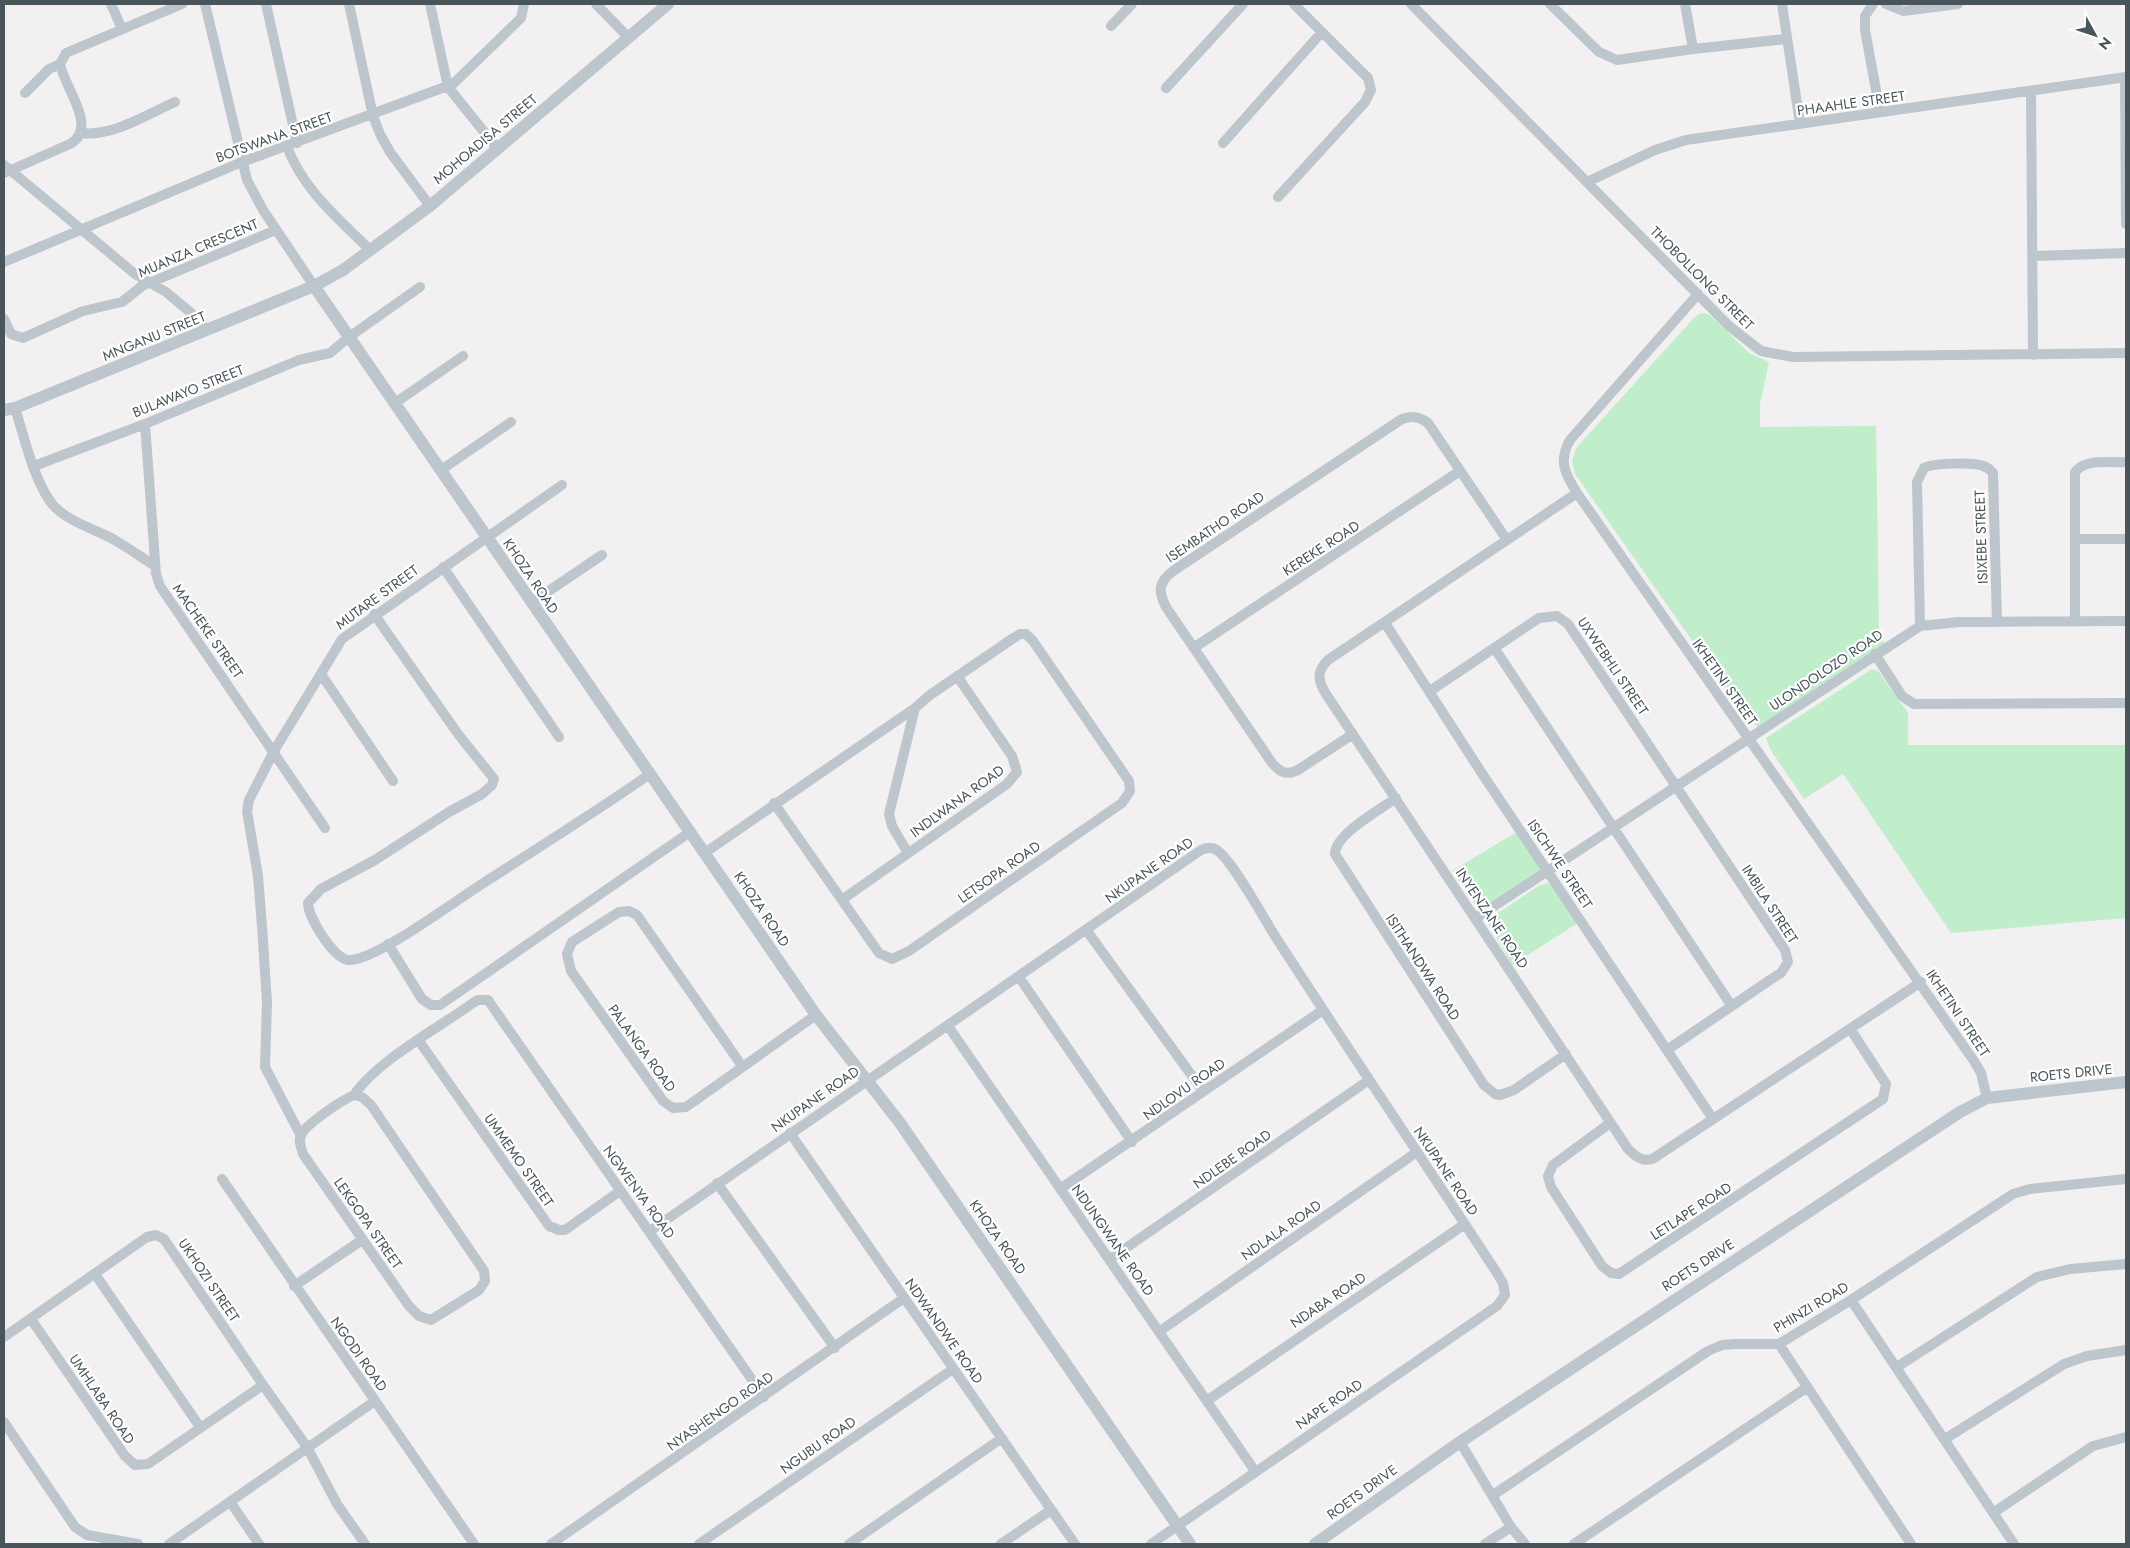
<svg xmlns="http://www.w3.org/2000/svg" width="2130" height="1548" font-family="Jost,sans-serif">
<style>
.green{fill:#c0eecb}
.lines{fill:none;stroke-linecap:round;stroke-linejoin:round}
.minor{stroke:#bcc6cc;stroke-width:10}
.tertiary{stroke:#bcc6cc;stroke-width:12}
.labels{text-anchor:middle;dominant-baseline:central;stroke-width:4.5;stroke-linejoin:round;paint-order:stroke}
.street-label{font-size:14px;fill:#48565c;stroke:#fff}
</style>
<rect width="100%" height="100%" fill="#f2f0f0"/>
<path class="green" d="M1704,313L1710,315L1749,353L1769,362L1760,404V427L1876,426L1879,630V637L1886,644L1759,727L1748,720L1575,474L1572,461L1576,448L1693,319L1699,314Z
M1872,669L1878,671L1908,713V745H2126V918L1951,933L1843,774L1804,799L1770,749L1766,738Z
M1518,831L1543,871L1479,910L1452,871Z
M1548,883L1553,885L1578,923L1512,965L1488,923L1495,915L1540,885Z"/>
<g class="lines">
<path class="minor" d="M111,4L122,29
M205,4L247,180L263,210L314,286
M266,4L297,143
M349,4L373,116L380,134L390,152L430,206
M430,4L448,87L497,148
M596,4L628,37
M1411,4L1729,326L1761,351L1793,357L2126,353
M1550,4L1599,52L1617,60L1693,49L1786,39
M1685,4L1693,49
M1782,4L1800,124
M1873,4L1865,16V30L1880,112
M1886,4L1903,11L1958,4
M1111,26L1132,4
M2125,77L2126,224
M1166,88L1243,4
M2031,91L2033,355
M25,93L49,69L60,64
M81,133C112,137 146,115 175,102
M1223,143L1322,32
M287,147C305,192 337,217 371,251
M4,165L135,274L166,292L202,322
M4,173L70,144C99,128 64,87 60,64L66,53L182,4
M1587,182L1655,150L1686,140L2126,77
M1278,197L1365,102L1371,90L1368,78L1294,4
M2034,256L2126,253
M4,262L242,162L453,84L521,18L524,4
M1698,294L1570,440C1558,461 1565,474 1577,493L1974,1061L1981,1073L1987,1098
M4,319L11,334L23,338L83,311L122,302L142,286L276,230
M395,403L463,356
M15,408C24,436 34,482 53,505C67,521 94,529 113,539C127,547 141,557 155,566
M145,424L156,574L160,586L325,828
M34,466L145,424L299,360L330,353L349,337L420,287
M441,470L511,422
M1577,493L1328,660C1316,672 1318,681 1326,694L1628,1149C1636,1157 1644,1163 1654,1158L1921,982
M2076,539H2126
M443,567L559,737
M531,603L602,555
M374,614L458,734L494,779L492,785L482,794L449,812L375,860L321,889L308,903C308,917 333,958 348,960C372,963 455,901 479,886C536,849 594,813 650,774
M2075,622V472C2086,458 2110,463 2126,462
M1385,623L1481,772L1713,1119
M1920,626L1917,482L1924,468C1932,463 1974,462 1983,466C1988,467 1990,470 1993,473L1997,622
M1195,647L1460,471
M1495,649L1731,1005
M1875,654L1902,696L1914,704L2126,703
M321,674L393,781
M1430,691L1539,618L1557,616L1568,624L1785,950L1788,962L1781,973L1770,980L1667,1050
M1353,734L1298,770C1286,776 1280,772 1272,763L1166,607C1158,591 1158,583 1173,571L1402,419C1412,416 1419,416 1428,423L1507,540
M1396,798C1380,810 1335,834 1335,854L1484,1085L1495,1094L1500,1095L1514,1090L1566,1054
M774,803L879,953L892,959L909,951L1122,803L1130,791L1129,781L1033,641L1026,634H1020L1012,639L930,695L915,708L889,814L892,826L908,853
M706,852L915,708
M843,899L1007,784L1017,772L1012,756L957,676
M1476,918L1920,626L1959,622L2126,621
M1087,931L1203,1091
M388,944L422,999L431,1005H440L690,832
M1019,977L1132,1142
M948,1026L1255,1471
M419,1041L549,1226L559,1230H565L620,1191
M742,1066L637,915L629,911L619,912L572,942L567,954L571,971L663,1101L673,1108L686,1107L816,1015
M354,1095C377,1061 438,1028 473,1003L478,1000H488L764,1397
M354,1095L362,1097L371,1105L484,1271L485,1281L479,1290L431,1320L419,1316L409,1306L303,1154C301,1147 298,1141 301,1135C306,1124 342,1100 354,1095Z
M1610,1123L1553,1165L1548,1176L1551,1187L1602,1266L1611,1273L1619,1274L1883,1099L1886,1084L1851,1030
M790,1133L1075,1544
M301,1136L265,1067L267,1003L262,926L258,876L247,811L249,800L274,751L342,639L562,485
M222,1179L474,1544
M717,1183L835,1348
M1060,1189L1323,1010
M650,1231L1201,850C1205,848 1210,847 1215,849C1231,857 1264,919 1275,936C1348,1049 1423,1160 1497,1273L1503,1283L1505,1295L1497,1306L1151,1544
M1110,1259L1369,1080
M95,1274L200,1427
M294,1286L362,1240
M1851,1300L2014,1544
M31,1319L125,1456L135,1465L148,1464L263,1385
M1160,1331L1417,1152
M4,1337L147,1237L156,1235L164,1239L263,1385L307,1447L337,1504L365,1544
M1779,1344L1911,1544
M1897,1367L2037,1277L2070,1269L2126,1264
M1208,1400L1465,1224
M4,1422L75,1527L87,1535L138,1544
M1945,1439L2064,1364L2087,1356L2126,1350
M1460,1442L1511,1527L1525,1544
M1493,1495L1708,1351L1722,1345L1735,1344H1779L1851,1300L2013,1194L2030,1189L2126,1179
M231,1503L259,1544
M1993,1513L2093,1446L2126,1437
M169,1544L375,1401
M551,1544L904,1298
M699,1544L953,1369
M849,1544L1002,1438
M1001,1544L1051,1510
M1485,1544L1511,1527
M1574,1544L1806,1388"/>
<path class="tertiary" d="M314,286L816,1015L900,1123L1190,1544
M4,410L15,408L314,286L343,270L430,206L668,4
M1315,1544L1460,1442L1960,1112L1987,1098L2126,1082"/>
</g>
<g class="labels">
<g class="street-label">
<text transform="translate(1851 103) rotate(-8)">PHAAHLE STREET</text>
<text transform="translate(274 137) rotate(-20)">BOTSWANA STREET</text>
<text transform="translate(485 139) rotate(-40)">MOHOADISA STREET</text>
<text transform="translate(198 248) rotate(-23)">MUANZA CRESCENT</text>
<text transform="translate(1702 278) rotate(45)">THOBOLLONG STREET</text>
<text transform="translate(154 336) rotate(-22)">MNGANU STREET</text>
<text transform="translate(188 391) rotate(-22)">BULAWAYO STREET</text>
<text transform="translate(1215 527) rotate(-34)">ISEMBATHO ROAD</text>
<text transform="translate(1981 537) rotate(-92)">ISIXEBE STREET</text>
<text transform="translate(1321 548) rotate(-33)">KEREKE ROAD</text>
<text transform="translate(531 576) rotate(56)">KHOZA ROAD</text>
<text transform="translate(377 597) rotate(-36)">MUTARE STREET</text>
<text transform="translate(208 631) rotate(55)">MACHEKE STREET</text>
<text transform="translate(1613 666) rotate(56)">UXWEBHLI STREET</text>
<text transform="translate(1826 670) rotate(-34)">ULONDOLOZO ROAD</text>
<text transform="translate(1725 682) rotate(55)">IKHETINI STREET</text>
<text transform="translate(957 801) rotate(-36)">INDLWANA ROAD</text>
<text transform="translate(1560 864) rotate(56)">ISICHWE STREET</text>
<text transform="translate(1149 870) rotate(-35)">NKUPANE ROAD</text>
<text transform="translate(999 872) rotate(-35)">LETSOPA ROAD</text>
<text transform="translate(1770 904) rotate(57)">IMBILA STREET</text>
<text transform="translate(762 909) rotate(56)">KHOZA ROAD</text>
<text transform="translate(1492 918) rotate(56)">INYENZANE ROAD</text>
<text transform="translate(1423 967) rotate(57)">ISITHANDWA ROAD</text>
<text transform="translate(1958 1013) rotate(56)">IKHETINI STREET</text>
<text transform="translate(642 1048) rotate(54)">PALANGA ROAD</text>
<text transform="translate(2071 1073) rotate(-6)">ROETS DRIVE</text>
<text transform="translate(1184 1089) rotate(-35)">NDLOVU ROAD</text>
<text transform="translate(815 1099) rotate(-35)">NKUPANE ROAD</text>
<text transform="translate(1232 1159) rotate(-35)">NDLEBE ROAD</text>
<text transform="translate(519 1160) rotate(55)">UMMEMO STREET</text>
<text transform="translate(1446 1171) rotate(56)">NKUPANE ROAD</text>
<text transform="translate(639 1192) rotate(54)">NGWENYA ROAD</text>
<text transform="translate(1691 1211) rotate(-33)">LETLAPE ROAD</text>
<text transform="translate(368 1223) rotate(55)">LEKGOPA STREET</text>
<text transform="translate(1281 1230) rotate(-35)">NDLALA ROAD</text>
<text transform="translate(998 1237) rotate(55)">KHOZA ROAD</text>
<text transform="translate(1113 1240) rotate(55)">NDUNGWANE ROAD</text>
<text transform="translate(1698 1265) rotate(-33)">ROETS DRIVE</text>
<text transform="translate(209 1280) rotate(56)">UKHOZI STREET</text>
<text transform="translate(1328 1300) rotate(-34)">NDABA ROAD</text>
<text transform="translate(1811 1307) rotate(-31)">PHINZI ROAD</text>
<text transform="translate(944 1331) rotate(55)">NDWANDWE ROAD</text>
<text transform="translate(359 1354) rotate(55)">NGODI ROAD</text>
<text transform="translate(102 1399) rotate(56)">UMHLABA ROAD</text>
<text transform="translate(1329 1404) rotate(-34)">NAPE ROAD</text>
<text transform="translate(720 1411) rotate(-35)">NYASHENGO ROAD</text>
<text transform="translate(818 1445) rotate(-35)">NGUBU ROAD</text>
<text transform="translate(1362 1492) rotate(-36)">ROETS DRIVE</text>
</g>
</g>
<rect width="2130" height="1548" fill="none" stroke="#48565c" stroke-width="10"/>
<g transform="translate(2095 35) rotate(130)" stroke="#ffffff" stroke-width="4" paint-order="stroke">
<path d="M0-4L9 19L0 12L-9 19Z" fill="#48565c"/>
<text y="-8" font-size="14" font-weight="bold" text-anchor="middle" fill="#48565c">N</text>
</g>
</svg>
